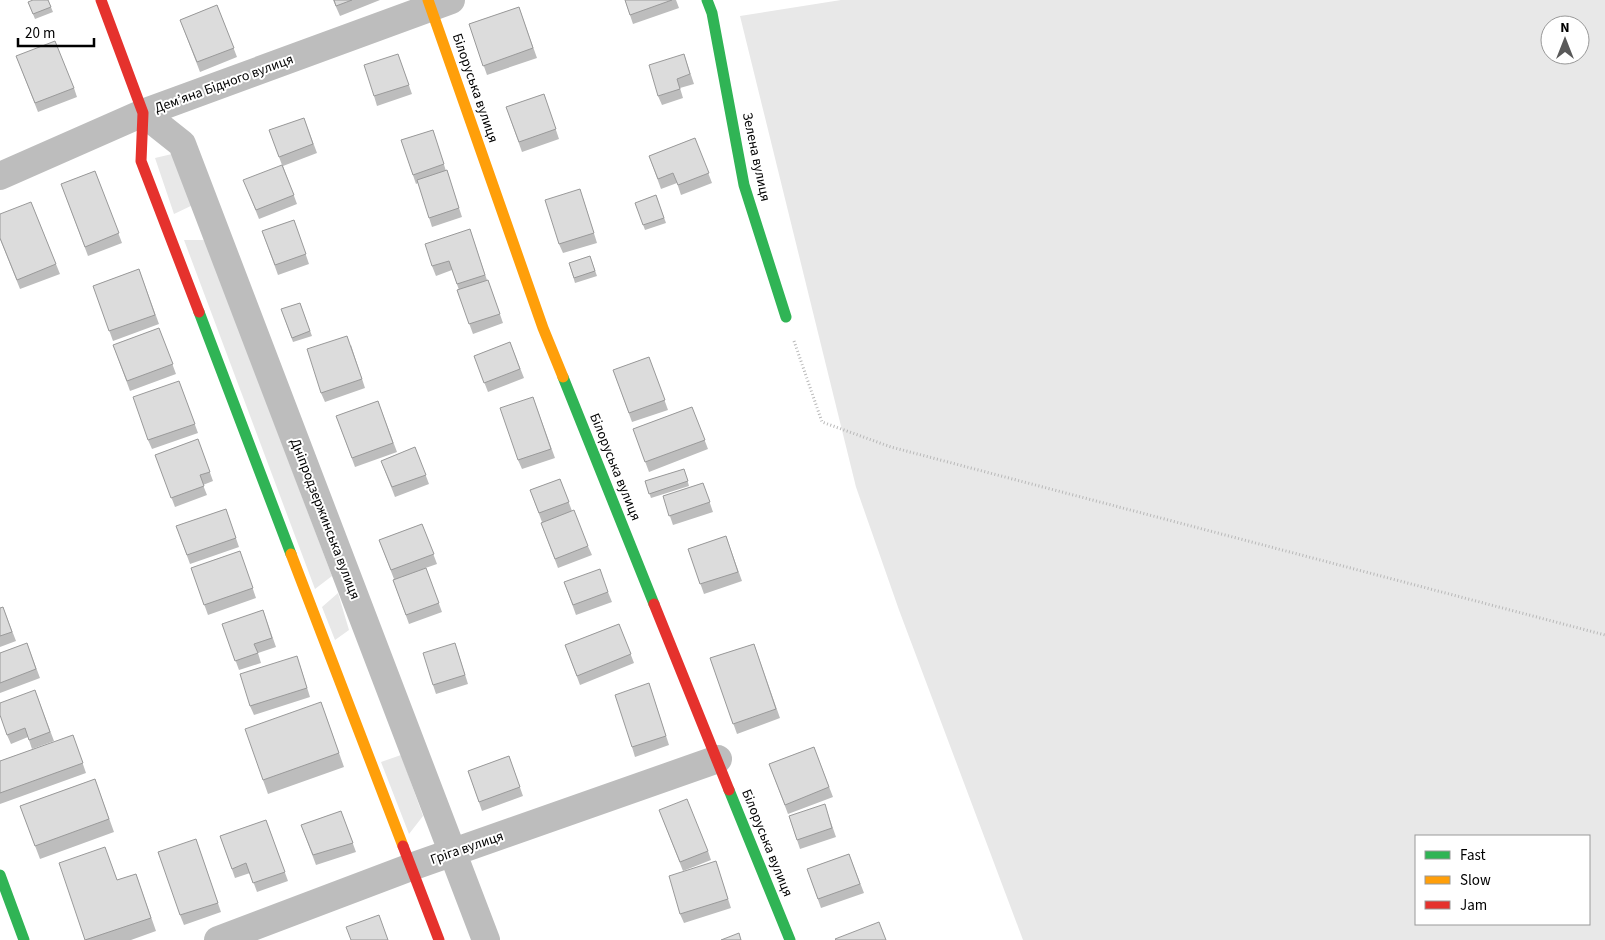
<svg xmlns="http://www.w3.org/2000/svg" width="1605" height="940" font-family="'Source Sans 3',sans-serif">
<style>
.green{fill:#e8e8e8;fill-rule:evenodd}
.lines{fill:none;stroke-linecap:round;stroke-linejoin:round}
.path{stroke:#b8b8b8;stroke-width:3;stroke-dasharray:1 2.5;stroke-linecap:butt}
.street{stroke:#bdbdbd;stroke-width:28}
.fast{stroke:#30b455;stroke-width:11}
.slow{stroke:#ff9f0a;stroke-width:11}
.jam{stroke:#e5322d;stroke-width:11}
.wall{fill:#bdbdbd}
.building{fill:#dcdcdc;stroke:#9a9a9a}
.labels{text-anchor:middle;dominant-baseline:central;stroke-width:4;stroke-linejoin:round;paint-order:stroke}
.street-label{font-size:14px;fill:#000;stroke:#fff}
</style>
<rect width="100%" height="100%" fill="#fff"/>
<path class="green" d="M841,0H1605V940H1023L899,610L856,487L740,16ZM1550,25H1580V55H1550ZM1589,836V924H1416V836Z
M172,154L195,204L174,214L155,158Z
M184,240H205L332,576L315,589Z
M338,593L349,630L335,640L322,607Z
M401,755L423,816L409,834L381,762Z"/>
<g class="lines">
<path class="path" d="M794,341L822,422L891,447L1605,635"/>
<path class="street" d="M143,113L182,144L486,940
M0,176L143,113L451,0
M218,940L411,867L718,759"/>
<path class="fast" d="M707,0L712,13L744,185L786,317
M199,312L291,554
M563,377L654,604
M729,790L790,940
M0,875L24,940"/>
<path class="slow" d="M428,0L543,328L563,377
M291,554L403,846"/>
<path class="jam" d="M101,0L143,113L141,161L199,312
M654,604L729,790
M403,846L439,940"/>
</g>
<path class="wall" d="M48,0L53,12L35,19L28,2Z
M333,0H380L340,16Z
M625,0H676L679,8L633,24Z
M217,5L237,57L200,72L180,20Z
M519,7L537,58L487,75L469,24Z
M398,54L412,94L377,106L374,96Z
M684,54L694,84L680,88L683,98L662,105L658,96Z
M16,56L74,88L77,97L38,112Z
M544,94L559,139L522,152L506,107Z
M304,118L317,153L283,166L297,204L259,219L247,189L282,165L269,130Z
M433,130L446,171L447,170L450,180L462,217L432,227L418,183L416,184L401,140Z
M695,138L712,183L681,195L677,183L661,189L649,156Z
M95,171L122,243L88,256L61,184Z
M656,195L666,223L645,230L635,203Z
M583,198L597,243L563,253L559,244Z
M31,202L60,274L20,289L0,239Z
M294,220L309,264L278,275L262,231Z
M470,229L487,280H488L503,323L473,334L457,290H459L452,270L436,276L432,266Z
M590,256L597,276L575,283L569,263Z
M139,269L159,324L113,341L93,286Z
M300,303L312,336L293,342L281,309Z
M159,328L176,374L130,391L113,345Z
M510,342L524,378L488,392L474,356Z
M351,345L365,388L325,402L321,393Z
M649,357L668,410L632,422L613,370Z
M179,381L198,433L152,449L148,440Z
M533,397L555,458L522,469L518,460Z
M378,401L397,452L355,467L336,416Z
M692,407L708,449L649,472L633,429Z
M198,439L213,481L203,485L207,495L175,507L155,455Z
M415,447L429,484L395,497L381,461Z
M684,469L689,486L651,498L645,481Z
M560,479L572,511L592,555L558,568L541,523L542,522L530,490Z
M703,483L713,512L673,525L663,496Z
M226,509L239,547L190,564L176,526Z
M422,524L437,564L414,572L426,568L442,612L409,624L393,580L394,579L379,540Z
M726,536L742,581L704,594L688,549Z
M240,551L256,598L208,615L191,568Z
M564,582L608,592L612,602L576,615Z
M3,607L16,641L0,647V608Z
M263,610L276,647L258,653L261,663L239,670L222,624Z
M619,624L634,663L580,685L565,645Z
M27,643L40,678L0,693V653Z
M754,644L780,718L737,734L710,658Z
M458,652L468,684L436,694L433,685Z
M300,665L310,697L254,715L250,706Z
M649,683L669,745L635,757L632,747Z
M35,690L54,741L32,749L28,737L11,744L7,735Z
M321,702L344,767L268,794L263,780Z
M73,735L86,773L0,804V761Z
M814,747L833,797L788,814L769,764Z
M509,756L523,796L482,811L468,771Z
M95,779L114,832L40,859L20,806Z
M341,811L356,852L316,865L301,825Z
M828,814L836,837L800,849L789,816Z
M266,820L288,881L257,892L250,873L235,878L220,836Z
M663,820L708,851L711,860L683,871Z
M196,839L221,912L184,925L180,915Z
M849,854L864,893L821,908L807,869Z
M719,871L731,908L684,923L680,914Z
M136,874L156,931L131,940H85L117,880Z"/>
<path class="building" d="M33,0H48L51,7L33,14L28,2Z
M334,0H352L336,6Z
M625,0H672L630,15Z
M217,5L234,48L197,62L180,20Z
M519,7L533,48L483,66L469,24Z
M55,41L74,88L35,103L16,56Z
M398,54L409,85L374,96L364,65Z
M684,54L690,74L677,79L680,89L658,96L649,65Z
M544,94L556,129L519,142L506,107Z
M304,118L313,144L279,157L269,130Z
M433,130L444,164L413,175L401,140Z
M695,138L709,173L678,185L673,173L658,179L649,156Z
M282,165L294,195L256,210L243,180Z
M447,170L459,208L429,218L417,180Z
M95,171L119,233L85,247L61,184Z
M580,189L594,233L559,244L545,200Z
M656,195L664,218L643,225L635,203Z
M31,202L56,264L17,280L0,238V214Z
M294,220L306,254L275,265L262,231Z
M470,229L485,275L457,284L449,261L432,266L425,244Z
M590,256L595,271L574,278L569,263Z
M139,269L155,315L109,331L93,286Z
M488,280L500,314L469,324L457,290Z
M300,303L310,331L292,338L281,309Z
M159,328L173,364L127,381L113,345Z
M347,336L362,379L321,393L307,349Z
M510,342L520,369L484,383L474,356Z
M649,357L665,400L629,413L613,370Z
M179,381L195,424L148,440L133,397Z
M533,397L551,449L518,460L500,408Z
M378,401L393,443L352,458L336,416Z
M692,407L705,440L645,462L633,429Z
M198,439L210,472L200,475L204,486L171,498L155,455Z
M415,447L426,475L392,487L381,461Z
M684,469L688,481L649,494L645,481Z
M560,479L569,502L539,513L530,490Z
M703,483L710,502L669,516L663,496Z
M226,509L236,538L187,555L176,526Z
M574,510L588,546L555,559L541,523Z
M422,524L434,554L391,570L379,540Z
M726,536L738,572L700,584L688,549Z
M240,551L253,588L204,605L191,568Z
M426,568L439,603L406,615L393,580Z
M600,569L608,592L573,605L564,582Z
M3,607L12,632L0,636V608Z
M263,610L272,638L254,644L258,653L235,661L222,624Z
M619,624L631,654L577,676L565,645Z
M27,643L36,669L0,683V653Z
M455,643L465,675L433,685L423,653Z
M754,644L776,709L733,724L710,658Z
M297,656L307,688L250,706L240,674Z
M649,683L666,736L632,747L615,695Z
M35,690L50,732L29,740L25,728L7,735L0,715V703Z
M321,702L339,753L263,780L245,729Z
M73,735L83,763L0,793V761Z
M814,747L829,787L785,805L769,764Z
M509,756L520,787L479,802L468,771Z
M95,779L109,819L35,846L20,806Z
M687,799L708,851L680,862L659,810Z
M825,804L832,828L797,840L789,816Z
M341,811L353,843L313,855L301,825Z
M266,820L285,872L253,883L246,863L232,869L220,836Z
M196,839L218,903L180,915L158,852Z
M105,847L117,880L136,874L151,918L85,940L59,863Z
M849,854L860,884L818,899L807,869Z
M716,861L728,899L680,914L669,876Z
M379,915L388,940H351L346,927Z
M879,922L886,940H836L835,939Z
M739,933L741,940H721Z"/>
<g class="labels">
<g class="street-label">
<text transform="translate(224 84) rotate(-20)">Дем’яна Бідного вулиця</text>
<text transform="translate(475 88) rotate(71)">Білоруська вулиця</text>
<text transform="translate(756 157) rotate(78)">Зелена вулиця</text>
<text transform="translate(615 467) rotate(68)">Білоруська вулиця</text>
<text transform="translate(325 519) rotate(69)">Дніпродзержинська вулиця</text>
<text transform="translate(767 843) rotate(68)">Білоруська вулиця</text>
<text transform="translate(467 848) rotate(-19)">Гріга вулиця</text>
</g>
</g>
<rect x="1415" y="835" width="175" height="90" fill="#ffffff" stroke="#999999"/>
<rect x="1425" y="851" width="25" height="8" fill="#30b455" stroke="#999999"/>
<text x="1460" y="860" font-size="15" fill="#000000">Fast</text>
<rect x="1425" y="876" width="25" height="8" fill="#ff9f0a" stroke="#999999"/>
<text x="1460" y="885" font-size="15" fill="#000000">Slow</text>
<rect x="1425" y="901" width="25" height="8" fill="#e5322d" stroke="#999999"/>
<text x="1460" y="910" font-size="15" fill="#000000">Jam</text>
<g transform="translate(1565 40)"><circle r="24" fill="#ffffff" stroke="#999999"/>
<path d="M0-4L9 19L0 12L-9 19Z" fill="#595959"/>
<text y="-8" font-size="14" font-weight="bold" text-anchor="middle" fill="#000000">N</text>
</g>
<path d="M18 38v8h76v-8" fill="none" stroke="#000000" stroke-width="2.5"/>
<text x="25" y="38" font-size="15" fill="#000000" stroke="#ffffff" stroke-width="4" paint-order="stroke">20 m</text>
</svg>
